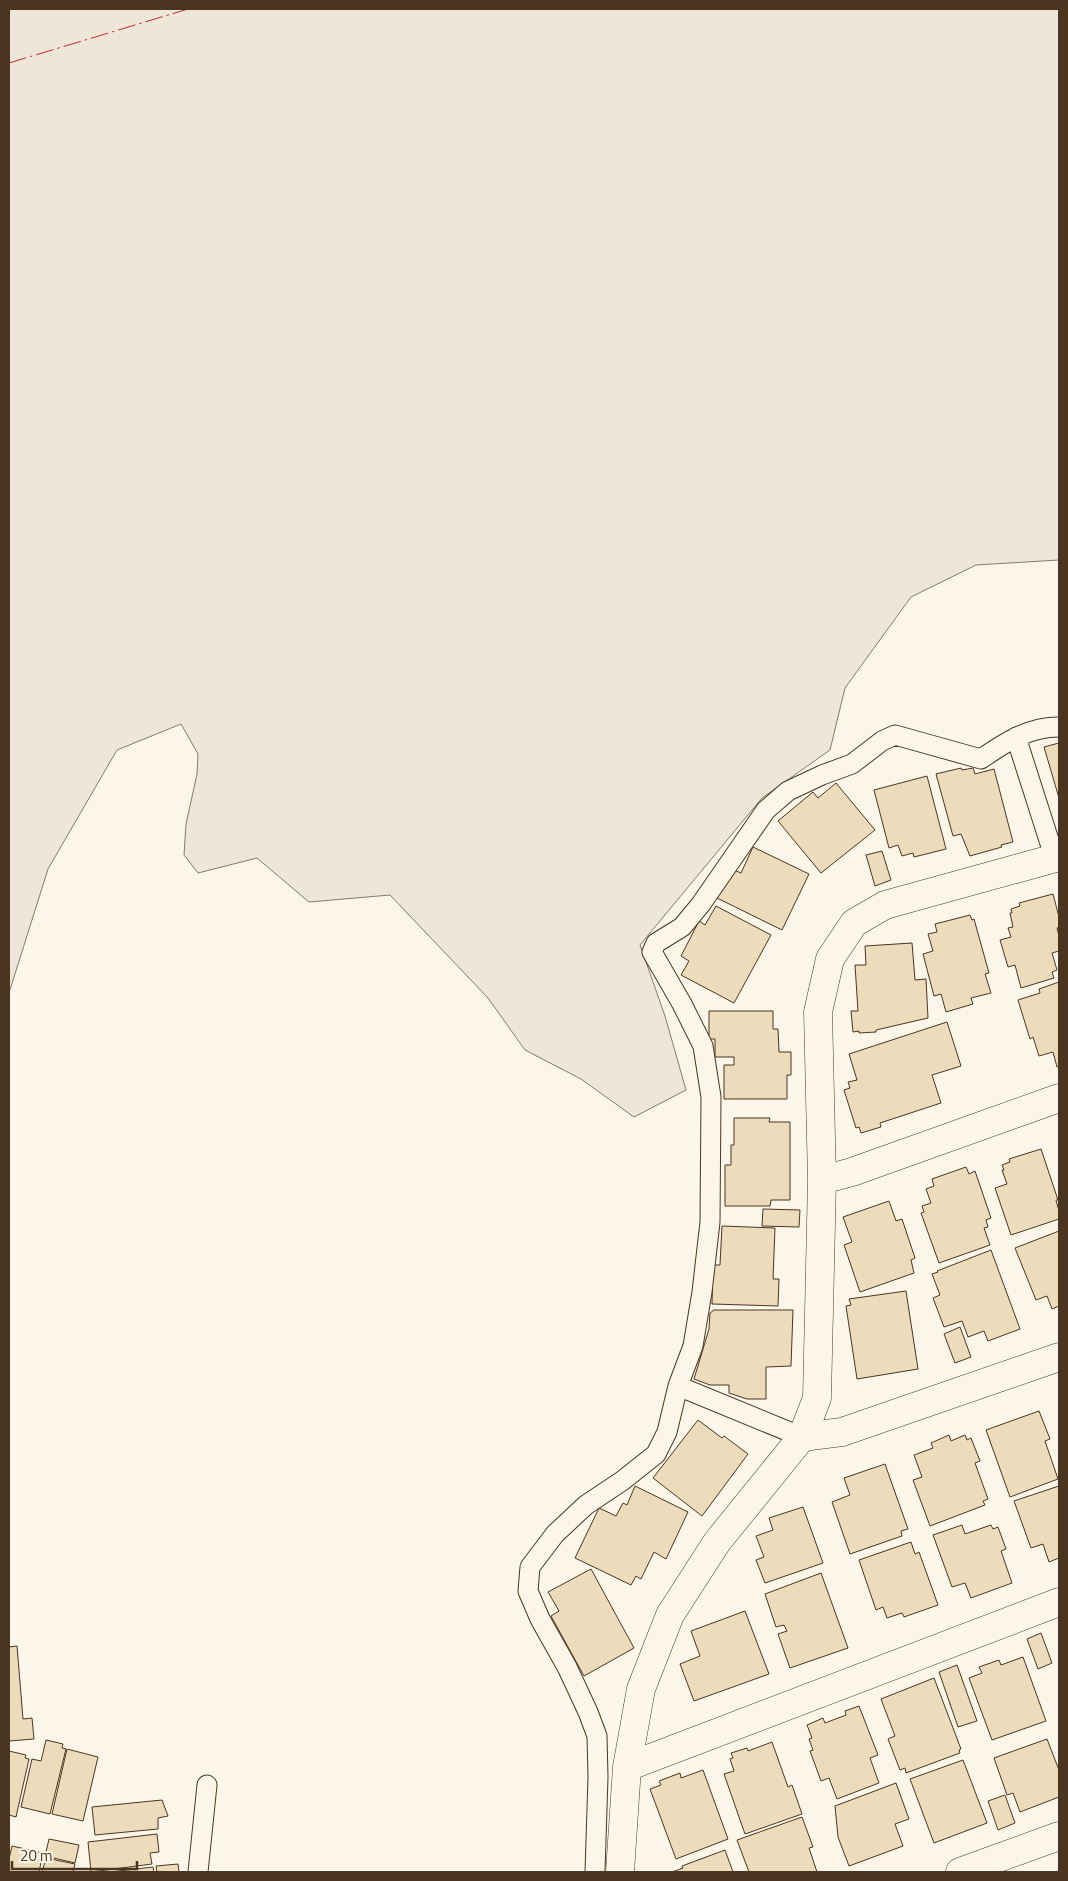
<svg xmlns="http://www.w3.org/2000/svg" width="1068" height="1881" font-family="'Titillium Web',sans-serif">
<style>
.green{fill:#ede6d9;stroke:#887966}
.building{fill:#ecdcbc;stroke:#4a3520}
.lines{fill:none;stroke-linecap:round;stroke-linejoin:round}
.service-casing{stroke:#4a3520;stroke-width:21}
.minor-casing{stroke:#4a3520;stroke-width:29}
.tertiary-casing{stroke:#4a3520;stroke-width:29}
.service{stroke:#fbf6e9;stroke-width:19}
.minor{stroke:#fbf6e9;stroke-width:28}
.tertiary{stroke:#fbf6e9;stroke-width:28}
.power{stroke:#c62828;stroke-width:1;stroke-dasharray:18 4 2.5 4;stroke-linecap:butt}
</style>
<rect width="100%" height="100%" fill="#fbf6e9"/>
<path class="green" d="M9,9H1059V560L976,565L911,597L845,688L830,750L762,798L640,945L665,1016L686,1090L634,1117L581,1079L525,1050L488,998L390,895L309,902L257,858L198,873L184,855L186,824L197,774L198,754L181,724L117,750L48,869L9,993Z"/>
<path class="building" d="M1059,743V798L1044,747Z
M961,768L962,770L973,768L975,774L994,769L1013,842L1001,845L1002,847L970,856L961,834L953,836L936,774Z
M927,776L946,849L914,857L913,853L902,856L898,845L889,848L874,790Z
M836,783L875,830L821,873L778,821L813,792L818,798Z
M753,847L809,874L782,930L717,898L723,884L734,870L741,873Z
M882,851L891,880L875,886L866,855Z
M1053,894L1059,917V927L1057,928L1059,936V951L1052,953L1057,970L1052,972L1054,978L1021,988L1015,965L1008,967L1000,940L1011,937L1008,928L1013,927L1010,913H1012L1011,909L1020,906L1019,903Z
M716,906L771,935L734,1003L681,975L689,961L681,956L699,921L705,925Z
M970,915L972,920L974,919L989,973L985,974L991,993L971,998L973,1004L946,1012L941,994L934,996L923,954L933,951L928,934L937,932L935,924Z
M912,943L915,980L926,979L928,1018L876,1030V1032L859,1033V1031L853,1032L851,1011H858L855,965H866L865,946Z
M1059,982V1066L1057,1067L1053,1052L1039,1056L1033,1037L1030,1039L1018,1000L1040,993L1039,989Z
M709,1011H773V1029H778L779,1052H791V1075H787V1099H724V1065H734V1057H715V1039H709Z
M947,1022L961,1066L932,1075L941,1103L880,1123L881,1127L861,1133L859,1127L856,1128L844,1090L850,1088L848,1082L857,1080L849,1054Z
M734,1118H770L769,1122H790V1200H771L770,1206H725V1165H731V1145H734Z
M1041,1149L1058,1200H1056L1059,1211V1219L1011,1235L995,1188L1007,1184L1002,1170H1004L1002,1165L1010,1162L1009,1159Z
M966,1167L969,1174L975,1171L991,1218L986,1220L988,1227L984,1228L990,1245L939,1263L921,1213L924,1212L922,1206L931,1203L926,1189L934,1186L932,1179Z
M889,1201L896,1221L902,1219L915,1258L911,1260L914,1273L860,1292L844,1245L852,1242L843,1217Z
M763,1209L800,1210L799,1227L762,1226Z
M722,1226L775,1228L773,1279H779L778,1306L712,1304L713,1265H720Z
M1059,1231V1306L1052,1309L1047,1296L1036,1300L1015,1248Z
M991,1250L1020,1329L988,1341L984,1331L968,1337L962,1321L944,1327L933,1298L940,1295L932,1274L938,1272L937,1271Z
M906,1291L918,1369L857,1379L846,1306L851,1305L849,1299Z
M714,1310H793L791,1366L766,1367V1399H747L729,1393V1385H710L694,1379L709,1329L710,1313Z
M960,1327L971,1357L955,1363L944,1334Z
M1039,1411L1050,1439L1045,1441L1058,1479L1010,1497L986,1430Z
M698,1420L722,1438L724,1436L748,1454L702,1516L653,1478Z
M949,1435L951,1441L965,1435L967,1440L971,1438L980,1461L975,1463L988,1499L983,1501L985,1505L930,1526L913,1480L922,1477L914,1455L933,1448L931,1443Z
M885,1464L908,1529L901,1531L902,1536L850,1554L832,1502L850,1495L844,1478Z
M635,1486L688,1512L666,1559L654,1552L641,1579L636,1576L631,1585L575,1558L599,1508L616,1516L623,1503L627,1505Z
M1059,1486V1558L1049,1562L1043,1544L1031,1548L1014,1501Z
M803,1507L823,1563L765,1583L756,1560L764,1557L756,1536L773,1530L769,1518Z
M962,1525L965,1534L991,1525L993,1529L998,1527L1006,1549L1001,1551L1012,1583L971,1598L965,1583L952,1587L933,1535Z
M911,1542L915,1554L919,1552L938,1605L904,1617L902,1613L887,1618L883,1607L876,1610L859,1560Z
M591,1569L634,1648L584,1676L551,1616L559,1611L548,1592Z
M821,1573L848,1648L790,1668L778,1634L787,1631L784,1625L776,1627L765,1594Z
M745,1611L769,1674L694,1701L680,1664L700,1656L691,1631Z
M1041,1633L1052,1663L1038,1669L1027,1639Z
M17,1646L23,1719L32,1718L34,1739L9,1741V1647Z
M1023,1657L1046,1721L992,1740L969,1678L982,1673L979,1667L999,1660L1001,1665Z
M957,1665L977,1721L958,1727L939,1672Z
M934,1678L961,1749L959,1750L960,1753L906,1773L905,1768L900,1770L888,1739L895,1736L881,1699Z
M859,1706L878,1755L870,1758L879,1783L837,1799L829,1778L821,1781L810,1751L813,1750L809,1739L812,1738L807,1725L823,1718L825,1723L846,1715L845,1711Z
M1047,1739L1059,1770V1797L1020,1812L1013,1793L1007,1795L994,1758Z
M46,1740L63,1744L62,1748L66,1749L50,1814L21,1807L32,1759L41,1761Z
M772,1742L788,1787L792,1785L802,1814L745,1834L724,1774L734,1771L730,1759L733,1758L731,1753L747,1748L748,1751Z
M67,1749L98,1757L83,1821L52,1814Z
M9,1751L26,1755L25,1758L29,1759L16,1817L9,1815Z
M963,1760L987,1823L934,1843L910,1779Z
M703,1770L728,1839L676,1859L650,1789L661,1785L659,1781L680,1773L681,1778Z
M896,1783L909,1819L895,1824L903,1846L849,1866L838,1837L835,1806Z
M1005,1795L1015,1823L998,1830L988,1801Z
M162,1800L168,1816L158,1818V1829L95,1835L92,1807Z
M802,1817L813,1847L809,1848L817,1872H749L737,1840Z
M157,1834L159,1852L150,1853L152,1864L91,1872L88,1842Z
M49,1839L79,1845L75,1863L45,1856Z
M12,1846L43,1853L39,1872H9V1859Z
M725,1850L733,1872H672L683,1868L682,1866Z
M46,1858L75,1864L73,1872H42Z
M178,1864L179,1872H157L156,1866Z
M153,1867L154,1872H110Z"/>
<g class="lines">
<defs>
<path id="service" d="M1016,737L1055,859
M678,1386L802,1437
M198,1872L207,1785
M595,1872L598,1777L597,1736L588,1712L567,1667L540,1619L528,1591L530,1567L555,1534L586,1505L622,1481L656,1454L667,1432L678,1386L693,1346L702,1292L710,1222L711,1097L703,1046L682,1004L652,952L656,943L682,927L701,904L766,810L788,791L822,775L852,764L882,741L895,735L981,759C1006,742 1028,727 1059,727"/>
<path id="minor" d="M822,1180L852,1172L1059,1098
M627,1767L1059,1602
M620,1872L627,1767L641,1689L670,1615L717,1542L802,1437L817,1398L822,1180L818,1012L830,959L854,923L885,905L1059,857
M960,1872L1059,1836"/>
<path id="tertiary" d="M802,1437L842,1432L1059,1357"/>
</defs>
<use href="#service" class="service-casing"/>
<use href="#minor" class="minor-casing"/>
<use href="#tertiary" class="tertiary-casing"/>
<use href="#service" class="service"/>
<use href="#minor" class="minor"/>
<use href="#tertiary" class="tertiary"/>
<path class="power" d="M9,63L188,9"/>
</g>
<rect width="1068" height="1881" fill="none" stroke="#4a3520" stroke-width="20"/>
<path d="M12 1861v8h125v-8" fill="none" stroke="#4a3520" stroke-width="2.5"/>
<text x="20" y="1861" font-size="15" fill="#4a3520" stroke="#fbf6e9" stroke-width="4" paint-order="stroke">20 m</text>
</svg>
